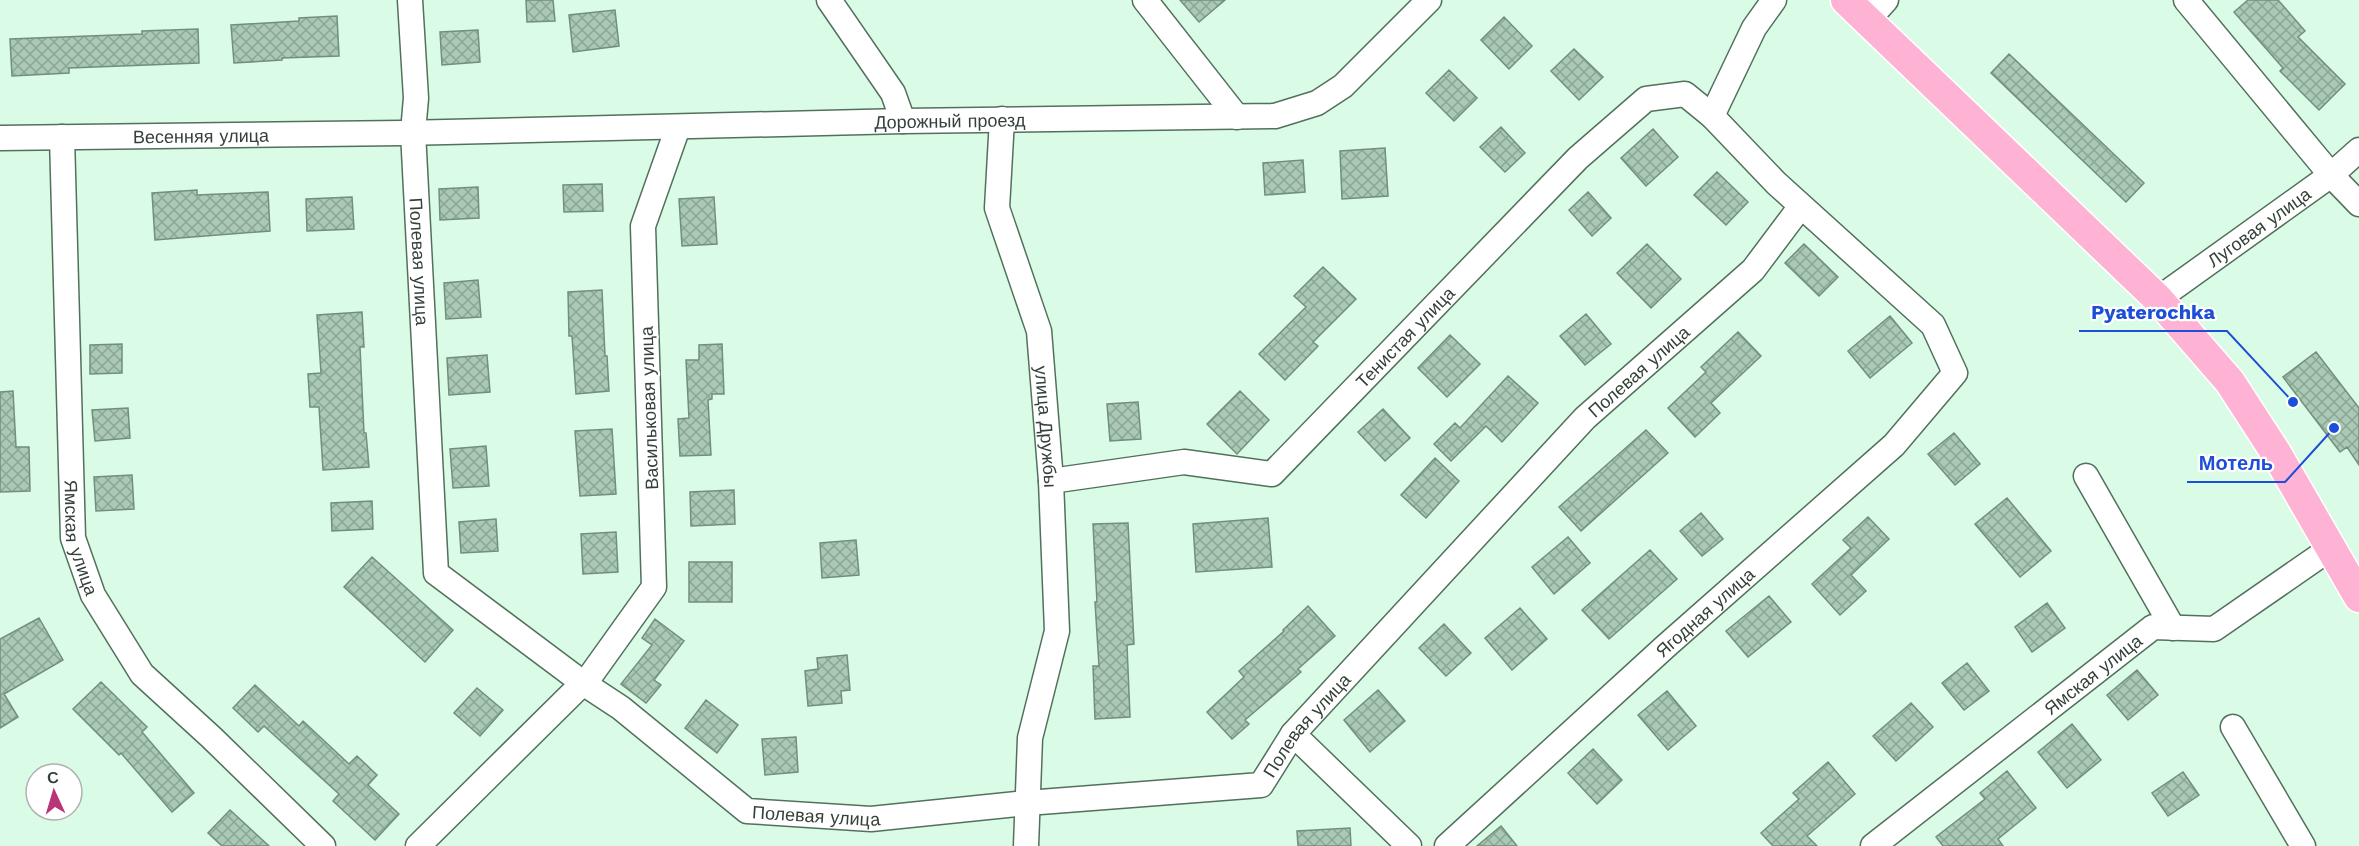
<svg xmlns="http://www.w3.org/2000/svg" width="2359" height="846" font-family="'Work Sans',sans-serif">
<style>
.building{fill:url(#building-cross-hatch);stroke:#718f7c;stroke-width:1.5}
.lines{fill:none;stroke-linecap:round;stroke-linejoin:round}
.minor-casing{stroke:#53705d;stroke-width:27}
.major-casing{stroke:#fff;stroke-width:33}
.minor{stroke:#fff;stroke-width:24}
.major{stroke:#feb3d4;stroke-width:30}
.labels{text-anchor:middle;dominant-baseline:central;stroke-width:4.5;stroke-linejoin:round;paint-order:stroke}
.street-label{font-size:18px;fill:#344038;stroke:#fff}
.leader{fill:none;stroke:#1d4ed8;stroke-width:2}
.callout-dot{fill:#1d4ed8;stroke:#fff;stroke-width:2}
.callout-label{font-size:20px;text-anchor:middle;font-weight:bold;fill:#1d4ed8;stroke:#fff;stroke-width:4.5;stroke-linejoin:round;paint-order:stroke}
</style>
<defs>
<pattern id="building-cross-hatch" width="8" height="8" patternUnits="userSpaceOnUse" patternTransform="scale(1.5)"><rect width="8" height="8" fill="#aac9b5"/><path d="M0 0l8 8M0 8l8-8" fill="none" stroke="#8ba594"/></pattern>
</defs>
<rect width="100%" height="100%" fill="#dafbe5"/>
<path class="building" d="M526,0H553L555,21L527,22Z
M1180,0H1225L1199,22Z
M2248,0H2278L2305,31L2298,37L2345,84L2319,110L2280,71L2283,68L2234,12Z
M615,10L619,46L573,52L569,15Z
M337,16L339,56L282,58V60L234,63L231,25L299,21V18Z
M1504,17L1532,46L1509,69L1481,40Z
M198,29L199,63L69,68V73L12,76L10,39L142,34V31Z
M478,30L480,62L442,65L440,32Z
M1574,49L1603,77L1579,100L1551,71Z
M2009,54L2144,183L2126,202L1991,73Z
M1449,70L1477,98L1454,121L1426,93Z
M1501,127L1525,153L1505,172L1480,147Z
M1653,129L1678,157L1646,186L1621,158Z
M1385,148L1388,196L1342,199L1340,151Z
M1303,160L1305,192L1265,195L1263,163Z
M1717,172L1748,202L1726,225L1694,195Z
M602,184L603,211L564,212L563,185Z
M478,187L479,218L440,220L439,189Z
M197,190V195L268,192L270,231L155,240L152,193Z
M1588,192L1611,218L1592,236L1569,210Z
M352,197L354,229L307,231L306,199Z
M714,197L717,244L682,246L679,199Z
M1647,244L1681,279L1651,308L1617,273Z
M1804,244L1838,277L1819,296L1785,263Z
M1323,267L1356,299L1313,342L1318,346L1285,380L1259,354L1306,307L1294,296Z
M478,280L481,317L446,319L444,283Z
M602,290L605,356H607L609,391L576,394L572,336H569L568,292Z
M362,312L364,347H360L364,433H366L369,467L323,470L319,407H310L308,374L321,373L317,315Z
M1586,314L1611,344L1585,365L1560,336Z
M1890,316L1912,343L1870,378L1848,351Z
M1738,332L1761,356L1711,403L1720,413L1695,437L1668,408L1706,372L1701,367Z
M1450,335L1480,364L1447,397L1418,368Z
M122,344V373L90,374V345Z
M722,344L724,394H712V399L708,400L711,455L680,456L678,419L689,418L686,360H699V345Z
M2316,352L2359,408V465L2347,447L2340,452L2283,377Z
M487,355L490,392L449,395L447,358Z
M1508,376L1538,403L1502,442L1486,426L1451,461L1434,444L1455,423L1460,428Z
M13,391L16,447H29L30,491L0,492V392Z
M1240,391L1269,420L1237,454L1207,424Z
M1138,402L1141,439L1110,441L1107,404Z
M128,408L130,438L95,441L92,410Z
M1383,409L1410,438L1385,461L1358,432Z
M612,429L616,494L580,496L575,431Z
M1646,430L1668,453L1581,531L1559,507Z
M1954,433L1980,464L1955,485L1928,454Z
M486,446L489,486L453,488L450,449Z
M1435,458L1459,481L1426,518L1401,495Z
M132,475L134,509L96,511L94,477Z
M734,490L735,524L691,526L690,492Z
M2007,498L2051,551L2020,577L1975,524Z
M372,501L373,529L332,531L331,503Z
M1701,513L1723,539L1702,556L1680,531Z
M1868,517L1889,539L1851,575L1866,591L1840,615L1812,584L1851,548L1843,540Z
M1268,518L1272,567L1196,572L1193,524Z
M496,519L498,551L461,553L459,522Z
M1128,523L1134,644L1127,645L1130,717L1095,719L1093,666H1099L1095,602H1097L1093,524Z
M616,532L618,572L583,574L581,534Z
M1568,537L1590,563L1554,594L1532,567Z
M856,540L859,575L822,578L820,543Z
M1650,550L1677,579L1609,639L1582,610Z
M372,557L453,630L425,662L344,587Z
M689,562H732V602H689Z
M1769,596L1791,622L1748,657L1726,631Z
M2047,603L2065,628L2032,652L2015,627Z
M1308,606L1335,636L1298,669L1301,672L1245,720L1249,724L1232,739L1207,712L1244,677L1239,671L1284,631L1283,630Z
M1520,608L1547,639L1512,670L1485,638Z
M39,618L63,660L4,694L18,717L0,728V639Z
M655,619L684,641L654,680L661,685L646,703L621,684L652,645L642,638Z
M1444,624L1471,653L1446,676L1419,648Z
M847,655L850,690L841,691L842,703L808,706L805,671L818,669L817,658Z
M1967,663L1989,691L1964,710L1942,683Z
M2137,670L2158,695L2128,720L2107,695Z
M101,682L147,727L142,732L194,793L172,812L121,753L119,755L73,709Z
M255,685L299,726L303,721L349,764L357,756L377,775L368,785L399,814L375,840L333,801L339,794L264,726L258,732L233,708Z
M477,688L503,710L480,736L454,713Z
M1378,690L1405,721L1370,752L1344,720Z
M1667,691L1696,726L1668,750L1638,715Z
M706,700L738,725L717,753L685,728Z
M1911,703L1933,727L1896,761L1873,736Z
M2072,724L2101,760L2067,788L2038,752Z
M796,737L798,772L765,775L762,739Z
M1593,749L1622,780L1597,804L1568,773Z
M1828,762L1855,794L1807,836L1817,846H1773L1761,833L1799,799L1793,793Z
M2007,771L2036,808L1998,839L2003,846H1943L1936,837L1985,799L1980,793Z
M2183,772L2199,795L2168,816L2152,793Z
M230,810L269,846H222L208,833Z
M1501,826L1517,846H1477Z
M1350,828L1351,846H1298L1297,831Z"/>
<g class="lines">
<defs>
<g id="minor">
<path id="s1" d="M410,0L416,98L413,132L436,573L583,683L621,708L747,811L871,819L1027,803L1261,785L1293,734L1585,418L1753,270L1801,206"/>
<path d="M829,0L893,93L903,121"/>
<path d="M1145,0L1237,117"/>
<path d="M2186,0L2331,175L2359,204"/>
<path d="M1868,20L1886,0"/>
<path id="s2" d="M1002,119L997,208L1039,331L1051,481L1057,631L1030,738L1026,846"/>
<path id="s3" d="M62,137L73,538L93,595L142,674L211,737L323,846"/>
<path id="s4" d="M0,138L403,133L903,121L1275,116L1317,103L1343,86L1429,0"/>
<path id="s5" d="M2158,299L2331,175L2359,150"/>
<path d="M2086,476L2173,628"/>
<path id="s6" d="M1051,481L1184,462L1272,474L1578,158L1646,99L1685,94L1712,116"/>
<path d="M2233,727L2303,846"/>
<path d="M1293,734L1409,846"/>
<path d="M418,846L591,675L654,587L643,226L678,127"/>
<path id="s7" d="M1447,846L1666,646L1894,445L1955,373L1933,325L1776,183L1712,116L1754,28L1774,0"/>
<path id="s8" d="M1873,846L2153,627L2214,629L2331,548"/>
</g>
<path id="major" d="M1846,0L2158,299L2230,382L2276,453L2359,597"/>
</defs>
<use href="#minor" class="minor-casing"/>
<use href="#major" class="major-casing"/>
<use href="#minor" class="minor"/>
<use href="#major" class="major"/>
</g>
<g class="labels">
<g class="street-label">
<text stroke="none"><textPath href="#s4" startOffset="950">Дорожный проезд</textPath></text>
<text stroke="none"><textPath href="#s4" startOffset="201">Весенняя улица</textPath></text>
<text stroke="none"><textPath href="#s5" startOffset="124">Луговая улица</textPath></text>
<text stroke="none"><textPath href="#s1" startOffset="262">Полевая улица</textPath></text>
<text stroke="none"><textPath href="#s6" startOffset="414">Тенистая улица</textPath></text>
<text stroke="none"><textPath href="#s1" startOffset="2043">Полевая улица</textPath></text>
<text transform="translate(649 408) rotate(-92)">Васильковая улица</text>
<text stroke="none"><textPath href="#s2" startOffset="315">улица Дружбы</textPath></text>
<text stroke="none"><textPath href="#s3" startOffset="402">Ямская улица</textPath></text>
<text stroke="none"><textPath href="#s7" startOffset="348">Ягодная улица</textPath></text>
<text stroke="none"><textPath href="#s8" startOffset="279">Ямская улица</textPath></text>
<text stroke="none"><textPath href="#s1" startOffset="1557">Полевая улица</textPath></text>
<text stroke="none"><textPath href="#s1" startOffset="1035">Полевая улица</textPath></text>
</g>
</g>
<path class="leader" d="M2293 402L2227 331H2079M2334 428L2285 482H2187"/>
<g class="callout-dot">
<circle cx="2293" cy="402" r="6"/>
<circle cx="2334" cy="428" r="6"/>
</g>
<g class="callout-label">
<text x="2153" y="319">Pyaterochka</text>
<text x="2236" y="470">Мотель</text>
</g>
<g transform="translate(54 792) rotate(356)"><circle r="28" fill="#ffffff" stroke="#aeb3af" stroke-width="1.5"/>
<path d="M0-4.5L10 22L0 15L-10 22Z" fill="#ba3478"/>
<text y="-9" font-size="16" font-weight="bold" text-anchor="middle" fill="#344038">С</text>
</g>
</svg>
